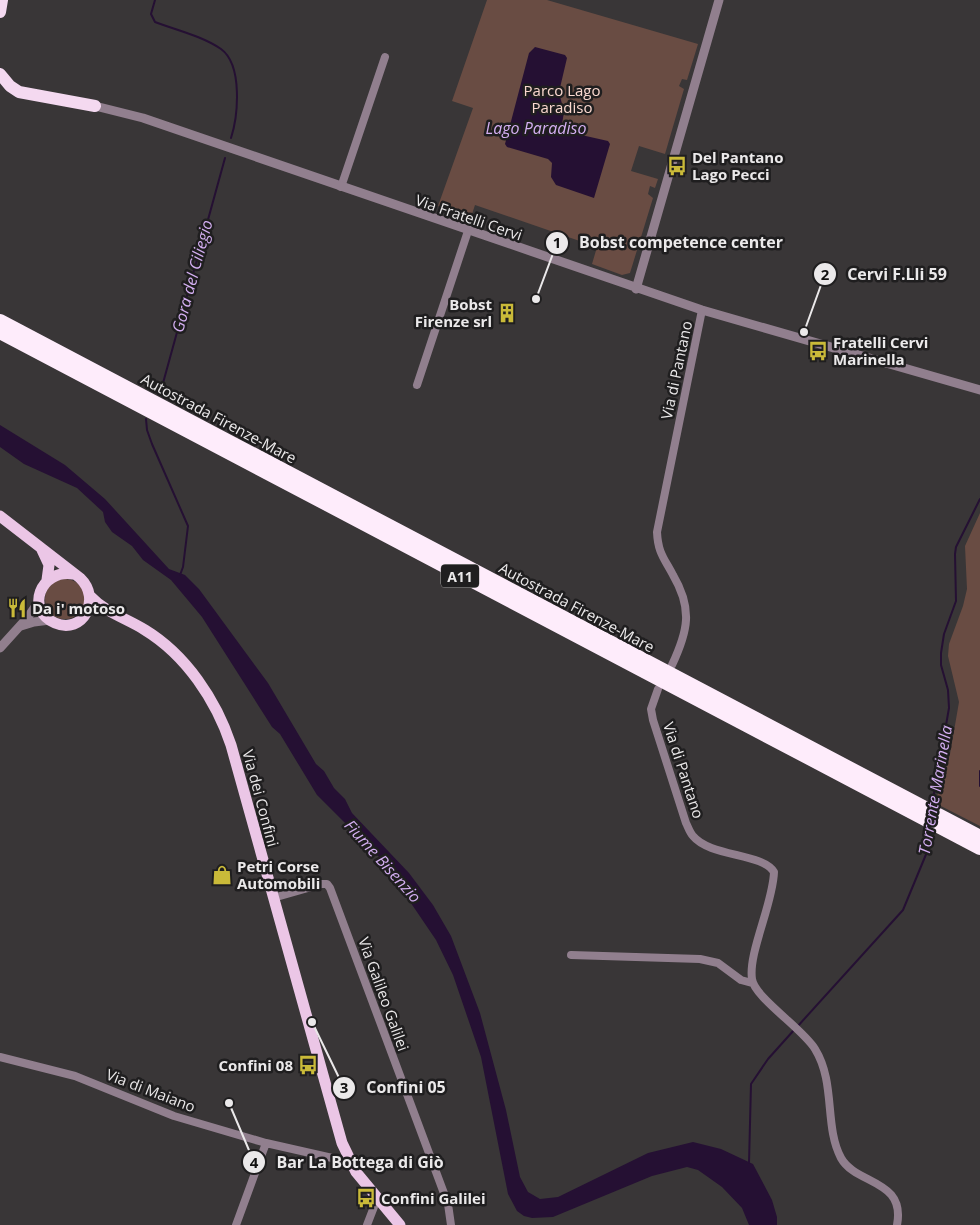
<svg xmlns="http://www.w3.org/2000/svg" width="980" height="1225" font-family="'Open Sans',sans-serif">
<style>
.green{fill:#694c43}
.water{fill:#251033}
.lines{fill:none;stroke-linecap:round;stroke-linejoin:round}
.stream{stroke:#251033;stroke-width:2}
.minor{stroke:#917f8e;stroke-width:8}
.tertiary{stroke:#917f8e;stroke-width:9}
.primary{stroke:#ebc6e6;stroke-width:11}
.trunk{stroke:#f4d9f0;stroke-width:12}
.motorway{stroke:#feecfb;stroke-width:14}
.labels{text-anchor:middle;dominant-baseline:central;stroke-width:5;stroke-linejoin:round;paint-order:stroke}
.shield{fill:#1f1e1f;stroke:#aeacad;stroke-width:1}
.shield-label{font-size:14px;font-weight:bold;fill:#ebe9ea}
.park-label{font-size:15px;fill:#fad8cf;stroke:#1f1e1f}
.poi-label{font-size:15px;font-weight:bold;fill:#ebe9ea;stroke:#1f1e1f;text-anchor:start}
.street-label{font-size:15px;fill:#ebe9ea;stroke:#1f1e1f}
.water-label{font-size:16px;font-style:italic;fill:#d4aff2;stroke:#1f1e1f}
.leader{fill:none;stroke:#ebe9ea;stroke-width:2}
.callout-dot{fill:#ebe9ea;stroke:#1f1e1f;stroke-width:2}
.mark-label{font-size:15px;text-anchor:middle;font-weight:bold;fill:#111}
.callout-label{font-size:16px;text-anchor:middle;font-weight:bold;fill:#ebe9ea;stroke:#1f1e1f;stroke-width:5;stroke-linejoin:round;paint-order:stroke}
</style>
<rect width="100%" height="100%" fill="#393637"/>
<path class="green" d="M487,0H547L698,44L687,80L682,79L679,86L684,89L665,154L639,146L631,171L658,179L655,188L650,186L648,194L653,198L630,273L622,275L592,264L597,247L475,205L471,217L438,206L473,108L452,101Z
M980,513V826L935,803L950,754L959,702L948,656L949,644L963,606L967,589L965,546Z
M45 599a20 20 0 1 1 40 0a20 20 0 1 1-40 0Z"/>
<path class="water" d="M535,47L565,55L567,58L559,92L564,112L562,124L568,132L608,141L610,144L594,198L556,185L551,177L552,163L548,159L507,147L505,144L529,53Z
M0,425L65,465L105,499L169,569L185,575L199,589L268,683L316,764L324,771L334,788L345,799L352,813L409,873L433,905L451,936L480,1013L506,1110L520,1177L528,1192L540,1199L558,1197L648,1153L693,1142L721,1149L753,1164L772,1200L777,1217V1225H749L742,1208L722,1187L698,1170L687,1167L652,1176L553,1217L532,1218L524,1216L517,1211L508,1194L481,1057L453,975L436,940L381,859L317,795L280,734L272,727L202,617L171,580L143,560L132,546L112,532L105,522L103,512L77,488L24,464L0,447Z"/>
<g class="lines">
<path class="stream" d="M155,0L151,14L155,22C176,30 202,36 221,49C243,65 238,116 231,138
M160,394L225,158
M146,419L147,430L152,444L188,526L183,567L180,575
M980,771V786
M932,805L949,708L948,690L941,665V653L944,634L956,601L955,554L956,547L980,499
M797,1027L903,910L927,852L930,828
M749,1163L751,1084L768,1059L794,1030"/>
<path class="minor" d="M341,187L385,57
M417,385L468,231
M672,665C688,631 693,609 673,575C664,558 658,553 657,532L702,310
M658,689L651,709L653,720L686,823C688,827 690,833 693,836C710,857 763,853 774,872C773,904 748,953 752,979C754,997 803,1029 815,1049C836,1083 824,1126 841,1158C856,1185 906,1179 897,1225
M273,898L322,884H327L330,888L448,1204L451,1225
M571,955L700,959L718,963L741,980L752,983
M0,1057L75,1076L174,1116L266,1143L350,1162
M236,1225L266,1143
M367,1225L377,1199"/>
<path class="tertiary" d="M95,106L143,118L702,310L980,390
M636,289L719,0
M21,626L34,622L50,620
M0,648L28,617L39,601"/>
<path class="primary" d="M0,516L80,578C102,599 83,635 55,623C25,610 40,569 73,574
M42,550L49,565L47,580
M90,596C106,613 126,618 145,630C186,655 216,700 231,745L342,1143L356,1172L400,1225"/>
<path class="trunk" d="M0,12L2,0
M0,74L10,86L19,92L95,106"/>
<path class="motorway" d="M0,321L980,837
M0,332L980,848"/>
</g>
<defs>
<symbol id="bus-bare" viewBox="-9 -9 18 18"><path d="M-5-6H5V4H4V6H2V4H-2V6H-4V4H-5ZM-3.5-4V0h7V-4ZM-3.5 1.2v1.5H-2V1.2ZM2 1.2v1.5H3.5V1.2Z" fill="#caba39" stroke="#1f1e1f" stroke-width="2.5" paint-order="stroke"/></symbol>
<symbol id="building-bare" viewBox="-9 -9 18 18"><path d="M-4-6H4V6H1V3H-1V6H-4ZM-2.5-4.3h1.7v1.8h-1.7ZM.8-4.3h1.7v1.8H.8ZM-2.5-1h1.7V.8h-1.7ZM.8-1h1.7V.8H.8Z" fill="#caba39" stroke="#1f1e1f" stroke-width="2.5" paint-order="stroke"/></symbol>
<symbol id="restaurant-bare" viewBox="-9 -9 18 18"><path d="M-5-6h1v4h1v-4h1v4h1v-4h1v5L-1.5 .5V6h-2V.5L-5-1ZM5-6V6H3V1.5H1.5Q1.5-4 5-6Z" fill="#caba39" stroke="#1f1e1f" stroke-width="2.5" paint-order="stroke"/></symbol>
<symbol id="shop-bare" viewBox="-9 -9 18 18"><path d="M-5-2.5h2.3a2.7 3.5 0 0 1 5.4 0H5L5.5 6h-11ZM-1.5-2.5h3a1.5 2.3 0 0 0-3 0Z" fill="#caba39" stroke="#1f1e1f" stroke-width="2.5" paint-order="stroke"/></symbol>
</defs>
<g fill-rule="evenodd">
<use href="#bus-bare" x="663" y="152" width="28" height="28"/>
<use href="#building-bare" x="493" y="299" width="28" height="28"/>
<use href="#bus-bare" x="804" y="337" width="28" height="28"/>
<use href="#restaurant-bare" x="3" y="594" width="28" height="28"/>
<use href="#shop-bare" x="208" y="861" width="28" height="28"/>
<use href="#bus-bare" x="294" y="1051" width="28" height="28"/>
<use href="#bus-bare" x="352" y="1184" width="28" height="28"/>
</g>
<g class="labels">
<rect class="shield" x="441" y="564.5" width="38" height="23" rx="4"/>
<g class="shield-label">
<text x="460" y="576">A11</text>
</g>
<g class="park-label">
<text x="562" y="90">Parco Lago<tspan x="562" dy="17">Paradiso</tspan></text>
</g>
<g class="poi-label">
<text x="692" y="157">Del Pantano<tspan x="692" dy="17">Lago Pecci</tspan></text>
<text x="492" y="304" text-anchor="end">Bobst<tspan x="492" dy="17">Firenze srl</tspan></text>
<text x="833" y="342">Fratelli Cervi<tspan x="833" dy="17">Marinella</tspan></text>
<text x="32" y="608">Da i' motoso</text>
<text x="237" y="866">Petri Corse<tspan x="237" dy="17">Automobili</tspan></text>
<text x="293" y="1065" text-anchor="end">Confini 08</text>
<text x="381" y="1198">Confini Galilei</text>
</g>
<g class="street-label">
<text transform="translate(469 217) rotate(19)">Via Fratelli Cervi</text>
<text transform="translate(676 370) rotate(-78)">Via di Pantano</text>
<text transform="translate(219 418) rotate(28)">Autostrada Firenze-Mare</text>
<text transform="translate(577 607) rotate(28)">Autostrada Firenze-Mare</text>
<text transform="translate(684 770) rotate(72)">Via di Pantano</text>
<text transform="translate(261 798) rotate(75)">Via dei Confini</text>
<text transform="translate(384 994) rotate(70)">Via Galileo Galilei</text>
<text transform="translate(151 1090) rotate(21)">Via di Maiano</text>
</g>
<g class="water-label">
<text x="536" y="128">Lago Paradiso</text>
<text transform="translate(192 276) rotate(-75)">Gora del Ciliegio</text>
<text transform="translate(935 790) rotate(-80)">Torrente Marinella</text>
<text transform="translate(383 861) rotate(48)">Fiume Bisenzio</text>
</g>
</g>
<path class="leader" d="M536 299L557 243M804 332L825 274M312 1022L344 1088M229 1103L254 1162"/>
<g class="callout-dot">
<circle cx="536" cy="299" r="5"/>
<circle cx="804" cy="332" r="5"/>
<circle cx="312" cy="1022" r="5"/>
<circle cx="229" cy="1103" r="5"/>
<circle cx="557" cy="243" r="12"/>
<circle cx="825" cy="274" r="12"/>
<circle cx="344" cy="1088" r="12"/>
<circle cx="254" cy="1162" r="12"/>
</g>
<g class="mark-label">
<text x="557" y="248">1</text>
<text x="825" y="280">2</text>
<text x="344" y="1093">3</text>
<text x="254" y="1168">4</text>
</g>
<g class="callout-label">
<text x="681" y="248">Bobst competence center</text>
<text x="897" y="280">Cervi F.Lli 59</text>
<text x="406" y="1093">Confini 05</text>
<text x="360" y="1168">Bar La Bottega di Giò</text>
</g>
</svg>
